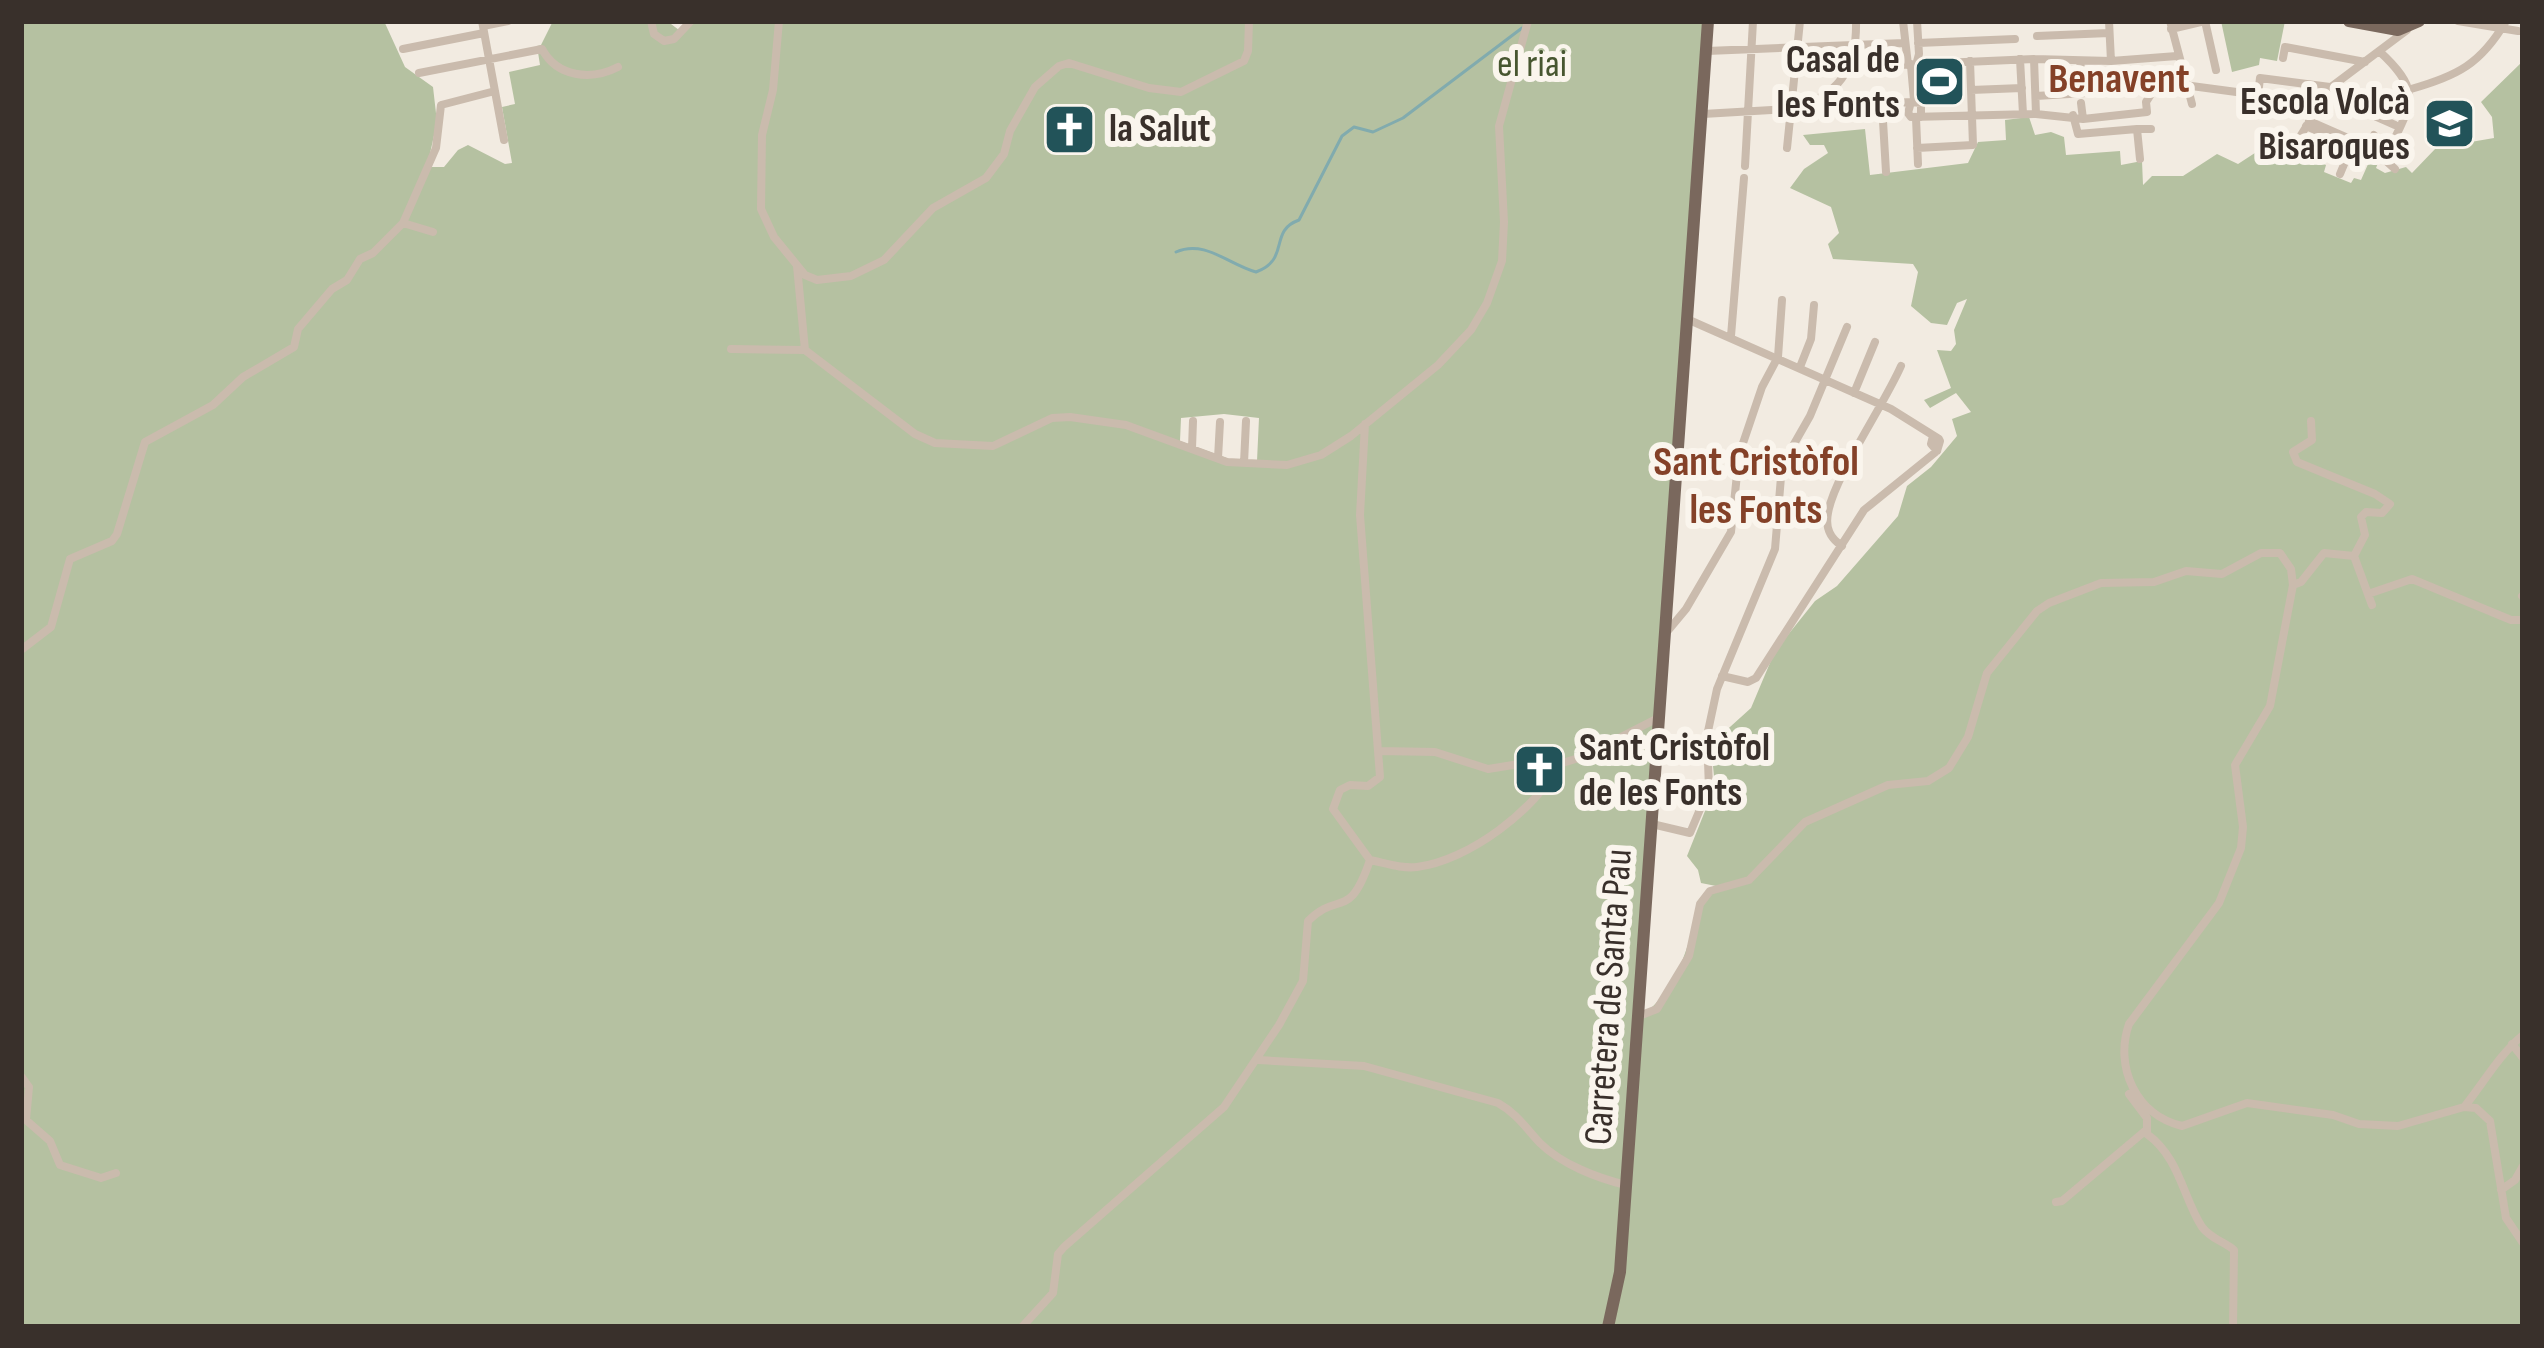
<svg xmlns="http://www.w3.org/2000/svg" width="2544" height="1348" font-family="'Sofia Sans Condensed',sans-serif">
<style>
.green{fill:#b5c1a1;fill-rule:evenodd}
.lines{fill:none;stroke-linecap:round;stroke-linejoin:round}
.stream{stroke:#81abae;stroke-width:3}
.minor{stroke:#cabbad;stroke-width:8}
.major{stroke:#7a685d;stroke-width:12}
.labels{text-anchor:middle;dominant-baseline:central;stroke-width:12;stroke-linejoin:round;paint-order:stroke}
.poi-label{font-size:39px;font-weight:bold;fill:#39302b;stroke:#faf5ed;text-anchor:end}
.park-label{font-size:39px;fill:#475630;stroke:#faf5ed}
.street-label{font-size:39px;fill:#39302b;stroke:#faf5ed}
.neighbourhood-label{font-size:42px;font-weight:bold;fill:#844128;stroke:#faf5ed}
</style>
<rect width="100%" height="100%" fill="#f2ebe1"/>
<path class="green" d="M21,21H384L405,67L433,87L437,122L427,167H444L458,150L468,145L505,164L512,163L502,107L515,104L509,72L540,65L537,46L541,45L553,21H667L679,30L686,21H1706L1635,1010H1649C1681,982 1691,938 1700,898L1716,886L1701,883L1698,870L1687,856L1715,786L1712,756L1720,736L1751,708L1775,651L1815,601L1837,586L1898,516L1907,486L1931,467L1957,436L1952,419L1971,412L1956,393L1930,408L1924,400L1951,388L1937,350L1951,351L1956,344L1954,330L1967,299L1957,303L1947,325L1931,323L1911,306L1918,272L1913,264L1833,259L1828,244L1839,233L1831,207L1790,188L1804,169L1828,153L1824,145H1810L1803,135L1865,129L1870,175L1968,163L1978,142L2006,140L2005,120L2029,117L2035,135L2051,132L2064,137L2066,155L2120,151L2121,165L2142,161L2143,185L2152,176H2183L2217,154L2238,164L2281,136L2305,147L2302,155L2326,165L2324,172L2351,183L2354,178L2361,180L2369,162L2378,163L2376,168L2385,173L2406,167L2412,173L2436,148L2494,138L2492,117L2481,102L2523,61V1327H21ZM1224,414L1259,418L1257,461L1232,460L1180,441L1181,418Z
M2221,21H2285L2277,61L2260,58L2259,65L2232,72Z"/>
<g class="lines">
<path class="stream" d="M1176,252C1205,239 1229,265 1256,272C1291,259 1268,231 1299,220L1342,136L1354,127L1373,132L1403,118L1522,28"/>
<path class="minor" d="M482,21L504,140
M651,21L654,34L664,41L674,39L691,21
M779,21L773,90L762,135L761,209L774,237L805,275L817,280L851,276L884,260L933,208L986,178L1004,154L1010,131L1035,87L1059,66L1069,63L1149,88L1181,92L1244,61L1248,51L1249,21
M1903,21L1908,65
M2109,21L2111,61
M2170,21L2192,104
M2205,21L2216,70
M2458,21L2518,31
M483,26L508,21
M2171,29L2205,21
M2037,36L2109,33
M1918,43L2015,39
M403,49L484,33
M1707,51L1904,43
M2379,51C2428,96 2408,105 2385,160L2395,169
M2283,58L2285,47L2365,62
M2020,59L2023,114
M2034,59L2036,114
M2080,61L2084,93
M1916,65L1919,54L1917,21
M1911,66L1914,100
M1850,67L2034,59L2111,61L2177,56
M419,73L542,49C557,77 591,81 618,67
M2184,85L2319,103
M2411,89C2457,76 2481,64 2506,21
M1971,90L2022,88
M2325,94L2395,125
M2258,95L2260,78L2330,87
M2036,96L2185,87
M2081,103L2083,119
M1882,104L1886,172
M1803,105C1844,91 1857,62 1856,21
M1703,114L1911,102
M2073,115L2078,134L2137,129L2140,159
M1921,117V103L1911,102L1908,113L1911,117L2036,114L2083,119L2147,112L2146,102L2153,91
M1916,118L1918,164
M2306,126L2348,144L2350,139L2309,121
M2137,129H2151
M2348,144L2366,152L2374,135
M1787,148L1800,21
M1917,148L1973,145L1970,61
M1745,166L1753,21
M2340,174L2345,162L2304,144L2301,135L2331,87L2407,30
M403,223L433,232
M797,266L805,350
M1687,319L1891,409L1939,439L1940,441L1937,451L1931,444L1933,436
M1731,336L1744,178
M731,349L805,350
M805,350L915,434L935,443L993,446L1052,418L1070,417L1126,425L1227,462L1287,465L1321,455L1351,436L1438,365L1471,330L1487,303L1502,261L1504,222L1499,126L1528,21
M1800,367L1811,339L1814,305
M1854,393L1875,342
M2311,421L2312,440L2293,452L2297,462L2375,494L2390,504L2382,513L2366,512L2361,517L2365,535L2354,556
M1192,448L1193,421
M1218,458L1220,422
M1244,463L1246,421
M1842,546C1830,538 1825,528 1828,513C1834,477 1884,405 1901,366
M2354,556L2372,605
M2293,585L2301,582L2324,553L2354,556
M2368,594L2412,579L2511,620H2523
M2522,596L2523,597
M1666,633L1686,609L1731,532L1739,455L1762,387L1778,357L1782,300
M21,650L51,627L70,559L112,541L117,534L145,442L213,405L243,377L294,347L298,329L332,289L347,280L360,259L373,253L403,223L436,148L441,105L495,91
M1722,676L1748,682L1756,678L1864,510L1937,451
M1380,751L1435,752L1488,769L1538,761L1559,764L1582,757L1658,718
M1652,824L1690,833L1709,788L1707,736L1717,689L1775,549L1782,465L1810,416L1847,327
M1370,860C1385,863 1402,869 1417,867C1468,861 1537,809 1559,764
M1639,1016L1657,1009L1689,956L1700,904L1710,891L1749,880L1805,822L1888,785L1928,781L1949,768L1968,737L1987,673L2037,611L2049,603L2101,583L2154,582L2186,571L2222,574L2261,553H2280L2291,569L2293,585L2270,706L2235,765L2243,827L2241,848L2219,903L2129,1024C2114,1067 2136,1115 2182,1126L2247,1103L2333,1115L2359,1124L2398,1126L2464,1107L2476,1108L2490,1121L2506,1218L2523,1243
M2512,1044L2523,1058
M1258,1060L1364,1066L1498,1103C1516,1113 1526,1128 1540,1143C1561,1164 1597,1178 1626,1185
M21,1076L29,1087L26,1120L50,1141L60,1165L101,1178L116,1173
M2129,1094L2147,1118V1134C2180,1158 2183,1198 2202,1227C2211,1239 2223,1241 2234,1250L2233,1327
M2465,1106C2484,1082 2500,1054 2523,1035
M2501,1190L2515,1180L2523,1166
M2056,1202L2062,1201L2145,1131
M1022,1327L1053,1293L1058,1254L1064,1247L1224,1107L1279,1025L1303,981L1308,921C1339,890 1349,922 1370,860L1333,809L1340,790L1350,785L1368,786L1380,777L1360,515L1365,424"/>
<path class="major" d="M2349,21L2398,30L2419,21
M1608,1327L1620,1272L1708,21"/>
</g>
<defs>
<symbol id="stadium-square" viewBox="-11 -11 22 22"><rect x="-9" y="-9" width="18" height="18" rx="4" fill="#225359" stroke="#faf5ed"/><path d="M0-5a6.5 5 0 1 0 0 10a6.5 5 0 1 0 0-10ZM-3.5-1.8h7v3.6h-7Z" fill="#fff"/></symbol>
<symbol id="school-square" viewBox="-11 -11 22 22"><rect x="-9" y="-9" width="18" height="18" rx="4" fill="#225359" stroke="#faf5ed"/><path d="M0-5L7-2L0 1L-7-2ZM-4 1L0 2.5L4 1V4Q0 6-4 4Z" fill="#fff"/></symbol>
<symbol id="church-square" viewBox="-11 -11 22 22"><rect x="-9" y="-9" width="18" height="18" rx="4" fill="#225359" stroke="#faf5ed"/><path d="M-1.2-6h2.4v3.5h3.3v2.4h-3.3V6h-2.4V-.1h-3.3v-2.4h3.3Z" fill="#fff"/></symbol>
</defs>
<g fill-rule="evenodd">
<use href="#stadium-square" x="1910" y="52" width="59" height="59"/>
<use href="#school-square" x="2420" y="94" width="59" height="59"/>
<use href="#church-square" x="1040" y="100" width="59" height="59"/>
<use href="#church-square" x="1510" y="740" width="59" height="59"/>
</g>
<g class="labels">
<g class="poi-label">
<text x="1900" y="60">Casal de<tspan x="1900" dy="45">les Fonts</tspan></text>
<text x="2410" y="102">Escola Volcà<tspan x="2410" dy="45">Bisaroques</tspan></text>
<text x="1109" y="129" text-anchor="start">la Salut</text>
<text x="1579" y="748" text-anchor="start">Sant Cristòfol<tspan x="1579" dy="45">de les Fonts</tspan></text>
</g>
<g class="park-label">
<text x="1532" y="64">el riai</text>
</g>
<g class="street-label">
<text transform="translate(1609 997) rotate(-86)">Carretera de Santa Pau</text>
</g>
<g class="neighbourhood-label">
<text x="2119" y="79">Benavent</text>
<text x="1756" y="462">Sant Cristòfol<tspan x="1756" dy="48">les Fonts</tspan></text>
</g>
</g>
<rect width="2544" height="1348" fill="none" stroke="#39302b" stroke-width="48"/>
</svg>
